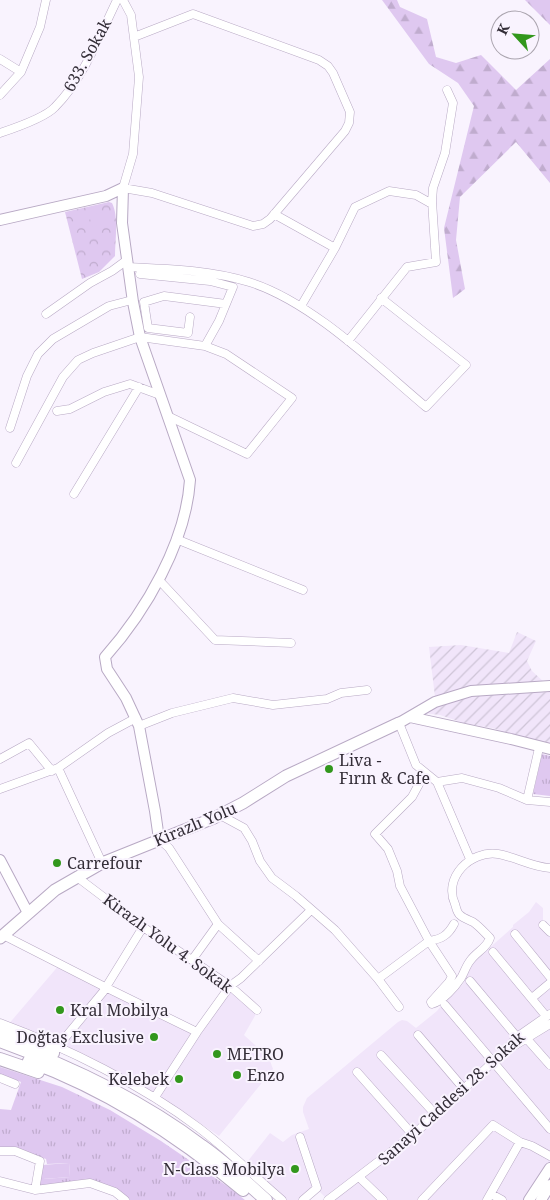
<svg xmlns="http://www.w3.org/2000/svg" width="550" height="1200" font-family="'Noto Serif',serif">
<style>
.built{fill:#f1e5fa}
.industrial{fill:url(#industrial-furrows)}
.grass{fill:url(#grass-tufts)}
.forest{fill:url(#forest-firs)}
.park{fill:url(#park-crowns)}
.garden{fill:#dfc8f0}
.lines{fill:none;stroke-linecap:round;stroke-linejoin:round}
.minor-casing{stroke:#b8a9c4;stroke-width:9}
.tertiary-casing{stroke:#b8a9c4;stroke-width:12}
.secondary-casing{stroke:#b8a9c4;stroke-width:13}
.trunk-casing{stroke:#b8a9c4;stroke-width:14}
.minor{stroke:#fff;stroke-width:8}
.tertiary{stroke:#fff;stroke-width:10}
.secondary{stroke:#fff;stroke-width:11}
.trunk{stroke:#fff;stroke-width:12}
.poi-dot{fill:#32971c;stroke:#f9f3fe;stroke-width:2}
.labels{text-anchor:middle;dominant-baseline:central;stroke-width:4;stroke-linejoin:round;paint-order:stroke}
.street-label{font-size:16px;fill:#332d37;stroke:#f9f3fe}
.poi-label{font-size:16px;fill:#332d37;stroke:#f9f3fe;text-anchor:start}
</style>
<defs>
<pattern id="industrial-furrows" width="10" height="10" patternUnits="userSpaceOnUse" patternTransform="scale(1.25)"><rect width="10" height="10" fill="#f1e5fa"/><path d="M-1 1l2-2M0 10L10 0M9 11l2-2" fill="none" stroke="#cfc5d7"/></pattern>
<pattern id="grass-tufts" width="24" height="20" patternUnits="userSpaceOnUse" patternTransform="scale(1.25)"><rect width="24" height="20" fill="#dfc8f0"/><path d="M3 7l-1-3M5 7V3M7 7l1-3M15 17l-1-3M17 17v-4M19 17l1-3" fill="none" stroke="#c0acce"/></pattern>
<pattern id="forest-firs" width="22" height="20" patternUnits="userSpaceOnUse" patternTransform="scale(1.25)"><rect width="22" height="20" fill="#dfc8f0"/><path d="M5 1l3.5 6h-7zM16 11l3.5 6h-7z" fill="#c0acce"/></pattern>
<pattern id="park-crowns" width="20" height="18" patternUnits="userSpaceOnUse" patternTransform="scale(1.25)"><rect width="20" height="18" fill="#dfc8f0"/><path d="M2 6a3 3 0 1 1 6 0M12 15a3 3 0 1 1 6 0" fill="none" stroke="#c0acce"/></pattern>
</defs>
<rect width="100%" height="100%" fill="#f9f3fe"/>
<path class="built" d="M536,902L543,908V925L550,932V983L533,998L546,1016L517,1037L550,1024V1168L529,1200H328L317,1189L303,1200H282L244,1166L270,1133L283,1142L292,1135L309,1129L303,1112V1107L307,1098L398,1022L402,1020L407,1021L416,1028L437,1011L447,998L463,984L469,966L513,927V925L529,912Z
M60,964L197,1032L155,1097L7,1026Z
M550,988V1012L547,1014L536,998Z
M231,991L256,1014L244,1035L269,1058L273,1069L219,1136L158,1095Z"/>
<path class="industrial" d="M517,632L536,641L527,661L532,671L545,683L466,687L435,697L429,647L461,645L509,653Z
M550,692V745L492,728L464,723L440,715L423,713L452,699L466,696Z"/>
<path class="grass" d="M542,754L550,756V796L533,794Z
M0,1067L62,1087L110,1110L161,1141L227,1186L245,1200H130C94,1175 80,1180 39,1187L42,1165L44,1179L70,1177L69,1163L47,1164L46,1159L18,1150L0,1148V1109L11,1110L21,1082L0,1074Z"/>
<path class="forest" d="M382,0H397L400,7L427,19L436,57L456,63L481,55L516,90L550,59V183L516,142L460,197L456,240L465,289L453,298L444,228L474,106L458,83L429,64Z
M525,0H550V25Z"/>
<path class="park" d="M109,202L112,203C119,217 115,240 115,256L99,272L82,279L65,212Z"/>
<path class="garden" d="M101,212L104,224L92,227L89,215Z
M69,1163L70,1177L43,1179L42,1165Z"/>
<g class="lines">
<defs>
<path id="minor" d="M123,0L131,15L139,77L133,154L123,188L152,193L253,226L263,224L270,219L345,131L349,123L350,112L333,73L328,66L319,60L193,14L134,37
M0,59L21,72L0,95
M21,72L40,27L46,0
M0,133C15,128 45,118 55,107C83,79 100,35 117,0
M274,214L335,248
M128,267C169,269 210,270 249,282C311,301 376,365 426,407L466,365L381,298
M140,274L210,281L233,287L219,321L205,346
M301,306L335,248L355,207L389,191L416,195L432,204
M46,314L90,283L112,271L127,260
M190,317L188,333L148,328L144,302L164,296L226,304
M348,341L407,267L436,262L432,201L433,188L445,153L453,103L447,90
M57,411L70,409L104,392L130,384L160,395
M10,428L27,376L38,354L53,339L109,306L132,300
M16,463L63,377L78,360L93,353L140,337L205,346L226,354L292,398L247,454L168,416
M74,494L139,387
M176,539L303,590
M159,580L215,640L291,643
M399,723L416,765L437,782L462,778L499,788L527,800L550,802
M139,726L172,713L233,698L273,705L327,699L341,693L367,690
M0,759L29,743L52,771
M58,768L108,733L136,718
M425,773L412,797L375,834L388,849L397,871L400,886L429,941L452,976L449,982L431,1002L432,1004C443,1001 455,987 461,978C464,973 466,966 470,961C476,952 487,948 490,938C485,933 479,926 473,922C469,920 463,918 460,915C457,913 456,907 455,904C443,878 470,850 498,854C516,857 532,867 550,868
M437,782L470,859
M0,789L58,768L102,863
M527,800L539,748
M220,815L244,828L252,841L260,861L272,878L296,896L335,930L378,979L399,1007
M159,839L169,848L218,924L259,961
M77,877L143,927L230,986L257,1010
M543,925L550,932
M515,934L550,977
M3,935L105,987L197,1032
M493,952L546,1016
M192,960L218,924
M378,979L429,941C442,939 448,935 454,924
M470,981L517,1037
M532,998L550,983
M445,1005L550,1129
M0,1023C67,1048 142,1085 199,1128C228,1150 254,1176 282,1200
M418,1035L464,1089
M527,1039L550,1065
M509,1049L550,1024
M54,1051L103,992L143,927
M381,1055L436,1115
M357,1072L413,1135
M0,1078L15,1084
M155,1097L197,1032L230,986L241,978L311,910
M300,1137L317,1188L303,1200
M0,1151H15L40,1161L35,1190
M359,1177L383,1200
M0,1181L35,1190L90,1183L115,1192L125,1200
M491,1194L502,1200
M328,1200L413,1135L504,1052L517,1037L550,1014
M422,1200L493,1125L520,1142
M487,1200L520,1142L532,1146L550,1156"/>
<path id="tertiary" d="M0,220L106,196L123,188L122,223L133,302L140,337L190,480C186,542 146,611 105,657L107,669L126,698L139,726L155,811L159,839
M410,717L511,739L550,749
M399,723L435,702L471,691L550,686
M0,860L28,913
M529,1200L550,1168
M541,1200L550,1185"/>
<path id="secondary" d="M0,938L55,890L102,863L214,818L243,803L286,776L399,723"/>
<path id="trunk" d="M0,1031L21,1038L53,1053
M0,1041C72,1067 141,1100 202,1146C225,1162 245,1181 266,1200
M0,1059L38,1072
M29,1061C107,1090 180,1137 243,1190"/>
</defs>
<use href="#minor" class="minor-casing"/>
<use href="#tertiary" class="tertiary-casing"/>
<use href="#secondary" class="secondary-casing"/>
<use href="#trunk" class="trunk-casing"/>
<use href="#minor" class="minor"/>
<use href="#tertiary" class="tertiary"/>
<use href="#secondary" class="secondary"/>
<use href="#trunk" class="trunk"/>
</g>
<g class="poi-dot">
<circle cx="329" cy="769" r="5"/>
<circle cx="57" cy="863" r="5"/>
<circle cx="60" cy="1010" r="5"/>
<circle cx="154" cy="1037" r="5"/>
<circle cx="217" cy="1054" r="5"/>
<circle cx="237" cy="1075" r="5"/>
<circle cx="179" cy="1079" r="5"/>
<circle cx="295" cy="1169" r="5"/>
</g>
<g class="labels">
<g class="street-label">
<text transform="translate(87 55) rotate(-61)">633. Sokak</text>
<text transform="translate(195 824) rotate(-23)">Kirazlı Yolu</text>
<text transform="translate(168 943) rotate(36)">Kirazlı Yolu 4. Sokak</text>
<text transform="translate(451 1098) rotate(-42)">Sanayi Caddesi 28. Sokak</text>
</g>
<g class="poi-label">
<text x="339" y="760">Liva -<tspan x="339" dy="18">Fırın &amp; Cafe</tspan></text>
<text x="67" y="863">Carrefour</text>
<text x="70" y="1010">Kral Mobilya</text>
<text x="144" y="1037" text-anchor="end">Doğtaş Exclusive</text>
<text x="227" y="1054">METRO</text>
<text x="247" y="1075">Enzo</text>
<text x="169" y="1079" text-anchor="end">Kelebek</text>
<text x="285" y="1169" text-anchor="end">N-Class Mobilya</text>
</g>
</g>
<g transform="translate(515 35) rotate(296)"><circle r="24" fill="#f9f3fe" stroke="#aaa4ae"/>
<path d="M0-4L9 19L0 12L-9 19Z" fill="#32971c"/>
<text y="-8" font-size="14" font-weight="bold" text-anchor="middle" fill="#332d37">K</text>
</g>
</svg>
